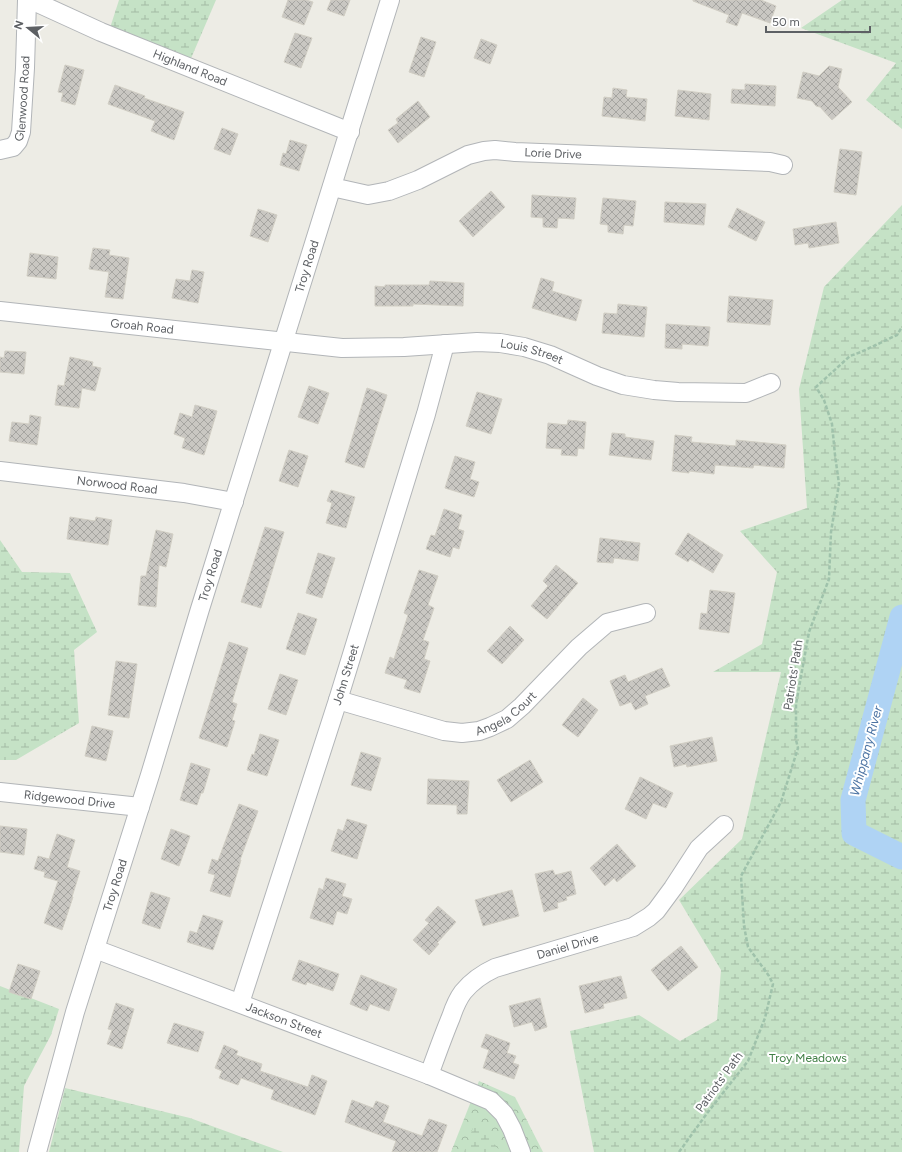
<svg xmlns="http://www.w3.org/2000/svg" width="902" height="1152" font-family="Figtree,sans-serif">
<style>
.forest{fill:url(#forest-crowns)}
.wetland{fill:url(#wetland-marsh)}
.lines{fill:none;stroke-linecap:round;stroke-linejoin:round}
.river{stroke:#afd3f4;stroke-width:25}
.building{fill:url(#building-cross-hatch);stroke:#d1cec4}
.minor-casing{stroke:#b2b5b8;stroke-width:20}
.path{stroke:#9fc2ab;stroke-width:2.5;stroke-dasharray:4 2;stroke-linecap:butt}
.minor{stroke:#fff;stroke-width:18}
.labels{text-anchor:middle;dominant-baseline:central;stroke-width:4;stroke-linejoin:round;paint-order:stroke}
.street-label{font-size:12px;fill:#5d6064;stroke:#fff}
.park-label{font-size:12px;fill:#407f45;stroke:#fff}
.water-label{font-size:13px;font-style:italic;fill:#4e75a4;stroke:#fff}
</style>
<defs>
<pattern id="forest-crowns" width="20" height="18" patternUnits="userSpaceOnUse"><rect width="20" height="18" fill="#c5e2c6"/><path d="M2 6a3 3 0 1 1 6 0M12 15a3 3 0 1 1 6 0" fill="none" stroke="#a3bba4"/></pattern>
<pattern id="wetland-marsh" width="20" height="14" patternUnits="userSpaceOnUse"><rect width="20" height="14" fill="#c5e2c6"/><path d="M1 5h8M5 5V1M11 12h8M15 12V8" fill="none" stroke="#a3bba4"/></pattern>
<pattern id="building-cross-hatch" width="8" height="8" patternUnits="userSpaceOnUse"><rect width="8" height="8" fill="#c9c7c2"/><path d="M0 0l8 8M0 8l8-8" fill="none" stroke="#a6a5a1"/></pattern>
</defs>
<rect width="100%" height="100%" fill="#edece5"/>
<path class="forest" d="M479,1081L515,1097L543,1152H451Z"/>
<path class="wetland" d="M119,0H216L189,63L109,31Z
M842,0H902V129L866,100L896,63L801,28Z
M902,205V1152H594L570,1031L639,1015L680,1041L717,1020L721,970L679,900L742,839L781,672H713L762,644L777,572L740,531L807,508L799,389L824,287Z
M0,540L22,572L70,573L97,632L74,650L79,723L16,760H0Z
M0,986L59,1009L51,1035L24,1086L19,1152H0Z
M65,1088L190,1118L283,1152H49Z
M475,1122L501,1152H464Z"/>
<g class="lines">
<path class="river" d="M902,617L853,800L854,833L902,857"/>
</g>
<path class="building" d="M288,0H306L313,2L304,25L282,17Z
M331,0H350L344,16L327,10Z
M693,0H761L776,6L770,23L742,13L737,26L726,22L729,15L693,1Z
M295,33L312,38L301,68L284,62Z
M421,37L436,42L424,77L409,72Z
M481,39L497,45L490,64L474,58Z
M65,65L84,70L75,105L61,101L63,93L58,92Z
M829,66L842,69L838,87L852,102L832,120L820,107L816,106L812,101L797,98L803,72L819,76Z
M745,84L776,86L775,106L731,103L732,89L745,90Z
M115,85L145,96L144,98L184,112L174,140L151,131L155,121L108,104Z
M613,88L627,90L626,97L647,99L645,121L602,116L604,97L612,98Z
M678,90L711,94L709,120L675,116Z
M418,101L430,117L398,143L388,130L398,123L396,119Z
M222,128L238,134L230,155L214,149Z
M290,140L307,145L299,171L280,165L283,153L286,154Z
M840,149L862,152L856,195L834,192Z
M491,191L505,207L473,237L459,221Z
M532,195L576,198L574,219L558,218L557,228L543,227V218L531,217Z
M603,198L636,201L633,226L624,225L623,234L608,232V225L600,224Z
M665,202L706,204L704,225L664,222Z
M737,208L765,222L756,241L728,227Z
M258,209L277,215L268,242L250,236Z
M836,222L839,243L809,248L808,243L795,245L793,229Z
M93,248L110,250L109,255L129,258L123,299L105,297L109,272L89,269Z
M30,253L58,257L56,279L27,276Z
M192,270L204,272L198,303L172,298L176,279L190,281Z
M541,278L554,282L552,291L582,300L576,321L532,308Z
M430,281L464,283L463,306L413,304V306H375V286L385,287V285H429Z
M729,296L773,300L770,325L727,322Z
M618,304L647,307L644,337L602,333L604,313L617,314Z
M666,324L710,327L708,346L682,344V349L665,348Z
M5,351L26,352L24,374L0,372V357L4,358Z
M70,357L93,362L92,366L101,368L95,391L82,388L79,408L55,405L58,385L64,386Z
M309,386L329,393L318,424L298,417Z
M367,388L387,395L364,468L345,462Z
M477,392L502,399L491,434L466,426Z
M195,405L217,411L204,455L182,448L185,438L174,434L180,413L192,417Z
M30,415L41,417L37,445L9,441L12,422L29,424Z
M568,420L586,422L584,449L578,448L577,456L561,455L562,449L546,448L548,423L567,425Z
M612,433L625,434V437L654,441L651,460L609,455Z
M675,435L692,437L691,442L736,446V440L786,445L784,468L754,465L753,468L715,465L714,474L689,471V473L672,471Z
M289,450L308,456L298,487L279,481Z
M455,456L475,462L470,479L479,482L474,497L445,488Z
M331,490L355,497L346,528L326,523L332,503L327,501Z
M444,509L462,515L458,529L464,531L459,549L453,547L450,557L426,549L431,535L435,536Z
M70,517L95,521L96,517L112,520L108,545L67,539Z
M265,527L284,532L261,608L241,602Z
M156,530L173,534L166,567L159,565L156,607L138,605L141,576H146Z
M688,533L723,555L713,573L690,559L688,562L675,554Z
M600,538L640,543L638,561L614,558L613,563L597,562Z
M318,553L335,558L322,598L306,593Z
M556,565L578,583L547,619L531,606L548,586L543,581Z
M419,570L438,576L428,605L434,608L423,640L429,642L424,659L430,661L420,693L404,688L407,680L385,673L390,657L394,659L408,615L404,613Z
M710,590L735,593L729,633L699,629L701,613L707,614Z
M298,613L317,619L305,655L286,649Z
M510,626L524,640L502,664L487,651Z
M229,642L248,648L232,702L237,704L232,720L235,721L227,747L199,738Z
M116,661L137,664L129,718L108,715Z
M662,668L670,686L645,696L648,704L635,710L631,702L620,706L610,681L625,675L628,682Z
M280,674L298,680L286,715L268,709Z
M583,698L598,710L578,737L562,725Z
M92,726L113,731L106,761L85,756Z
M260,734L279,740L267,776L247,770L252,754L254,755Z
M712,737L717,761L687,767L686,764L674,767L670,746Z
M361,752L381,758L371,791L351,785Z
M530,760L543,782L511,802L497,780Z
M191,763L210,769L203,793H201L197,805L180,800Z
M640,777L673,793L666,808L653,803L646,819L625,809Z
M428,779L469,781L467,814H457V805L427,804Z
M239,804L258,811L240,860H241L230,897L210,891L215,875L208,873L212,859L218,861Z
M347,819L367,825L357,859L331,851L338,829L343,831Z
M0,826L27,829L24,855L0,852Z
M171,829L190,836L179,866L161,859Z
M57,834L75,840L67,867L80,871L72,897H73L62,930L44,923L58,881L44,877L45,872L34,869L38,856L49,859Z
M617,844L636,866L617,882L614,878L605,886L590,868Z
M553,870L555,875L571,871L576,894L566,897L567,900L557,903L558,908L544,912L535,874Z
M326,878L346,884L342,896L352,899L347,914L337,911L333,925L310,918L319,888L323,890Z
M512,890L519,916L483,926L475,900Z
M151,892L170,898L160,929L142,923Z
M438,906L456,922L437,943L439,944L429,955L413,940L429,923L425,920Z
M203,915L223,921L213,950L187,942L190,931L197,933Z
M681,946L698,967L668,991L651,970Z
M299,960L339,974L333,991L307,982L306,985L292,980Z
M18,964L40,971L31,999L9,992Z
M361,975L397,989L389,1011L370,1004L367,1011L350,1004Z
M621,976L627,998L603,1004L604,1008L585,1013L579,986Z
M540,998L547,1027L535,1031L532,1022L514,1027L509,1006Z
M116,1003L134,1009L122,1049L107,1044L112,1030L108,1029Z
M174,1023L204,1032L198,1052L167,1043Z
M486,1034L510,1043L507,1053L516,1056L513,1063L519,1065L514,1079L483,1068L489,1050L481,1047Z
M224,1045L238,1051L236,1055L262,1064L260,1071L308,1087L312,1075L327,1081L315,1115L271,1099L274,1090L241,1078L238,1085L219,1078L222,1071L215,1068Z
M352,1100L373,1108L376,1101L389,1106L383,1122L422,1136L429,1119L447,1125L437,1152H392L396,1141L345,1122Z"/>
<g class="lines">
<defs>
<g id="minor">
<path id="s1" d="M31,0L101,32L350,132"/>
<path id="s2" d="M0,150L13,147L18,141L21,132L25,68L27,0"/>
<path id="s3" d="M332,187L368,195L389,191L418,180L468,155L484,151L495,150L515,152L770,162L783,165"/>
<path id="s4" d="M0,311L342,348L404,347L477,342L500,343L524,347L550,355L597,376L623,385L654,390L678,392L746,393L771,383"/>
<path id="s5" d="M0,471L184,493L234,502"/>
<path id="s6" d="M338,700L444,731L462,733L479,731L490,727L507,719L522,706L579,647L607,623L646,613"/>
<path id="s7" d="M0,792L140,807"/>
<path id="s8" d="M95,949L429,1075L491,1101L504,1114L512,1129L521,1152"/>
<path id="s9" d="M240,1003L338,700L426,414L445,344"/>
<path id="s10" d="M429,1075C436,1056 443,1036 451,1017C454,1008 457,1000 463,992C472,981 482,974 495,968L633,927L649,917L656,911L673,888L699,848L724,825"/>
<path id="s11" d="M37,1152L75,1012L150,775L200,609L390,0"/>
</g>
</defs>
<use href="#minor" class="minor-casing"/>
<path class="path" d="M679,1152L708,1112L748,1061L765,1018L773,984L769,976L748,947L744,926L741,876L781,802L798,748L796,740V704L809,632L829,579L831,532L839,484L835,455L832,424L824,400L816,387L850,356L861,352L897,335L902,327"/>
<use href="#minor" class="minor"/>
</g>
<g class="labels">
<g class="street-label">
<text stroke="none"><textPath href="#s1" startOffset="173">Highland Road</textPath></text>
<text stroke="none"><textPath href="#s2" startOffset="64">Glenwood Road</textPath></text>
<text stroke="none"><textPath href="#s3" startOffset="231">Lorie Drive</textPath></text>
<text stroke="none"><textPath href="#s11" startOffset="926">Troy Road</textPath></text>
<text stroke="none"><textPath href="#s4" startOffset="143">Groah Road</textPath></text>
<text stroke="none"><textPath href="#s4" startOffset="535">Louis Street</textPath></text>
<text stroke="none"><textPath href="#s5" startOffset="118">Norwood Road</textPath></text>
<text stroke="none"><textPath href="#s11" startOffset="602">Troy Road</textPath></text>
<text stroke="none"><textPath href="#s9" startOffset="345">John Street</textPath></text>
<text transform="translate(793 675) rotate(-81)">Patriots' Path</text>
<text stroke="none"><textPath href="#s6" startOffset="178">Angela Court</textPath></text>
<text stroke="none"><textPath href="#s7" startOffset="70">Ridgewood Drive</textPath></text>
<text stroke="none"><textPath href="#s11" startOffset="278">Troy Road</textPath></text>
<text stroke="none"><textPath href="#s10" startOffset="206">Daniel Drive</textPath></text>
<text stroke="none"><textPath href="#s8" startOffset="202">Jackson Street</textPath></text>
<text transform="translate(719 1082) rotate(-54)">Patriots' Path</text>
</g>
<g class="park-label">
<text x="808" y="1058">Troy Meadows</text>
</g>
<g class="water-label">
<text transform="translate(866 751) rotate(-75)">Whippany River</text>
</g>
</g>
<g transform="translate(28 28) rotate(288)" stroke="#ffffff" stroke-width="3" paint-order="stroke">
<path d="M0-3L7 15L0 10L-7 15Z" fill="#5d6064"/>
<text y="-6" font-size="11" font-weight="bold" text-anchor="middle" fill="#5d6064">N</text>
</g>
<path d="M766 26v6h104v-6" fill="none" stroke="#5d6064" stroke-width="2"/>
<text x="772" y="26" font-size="12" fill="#5d6064" stroke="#ffffff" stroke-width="3" paint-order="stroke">50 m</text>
</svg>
